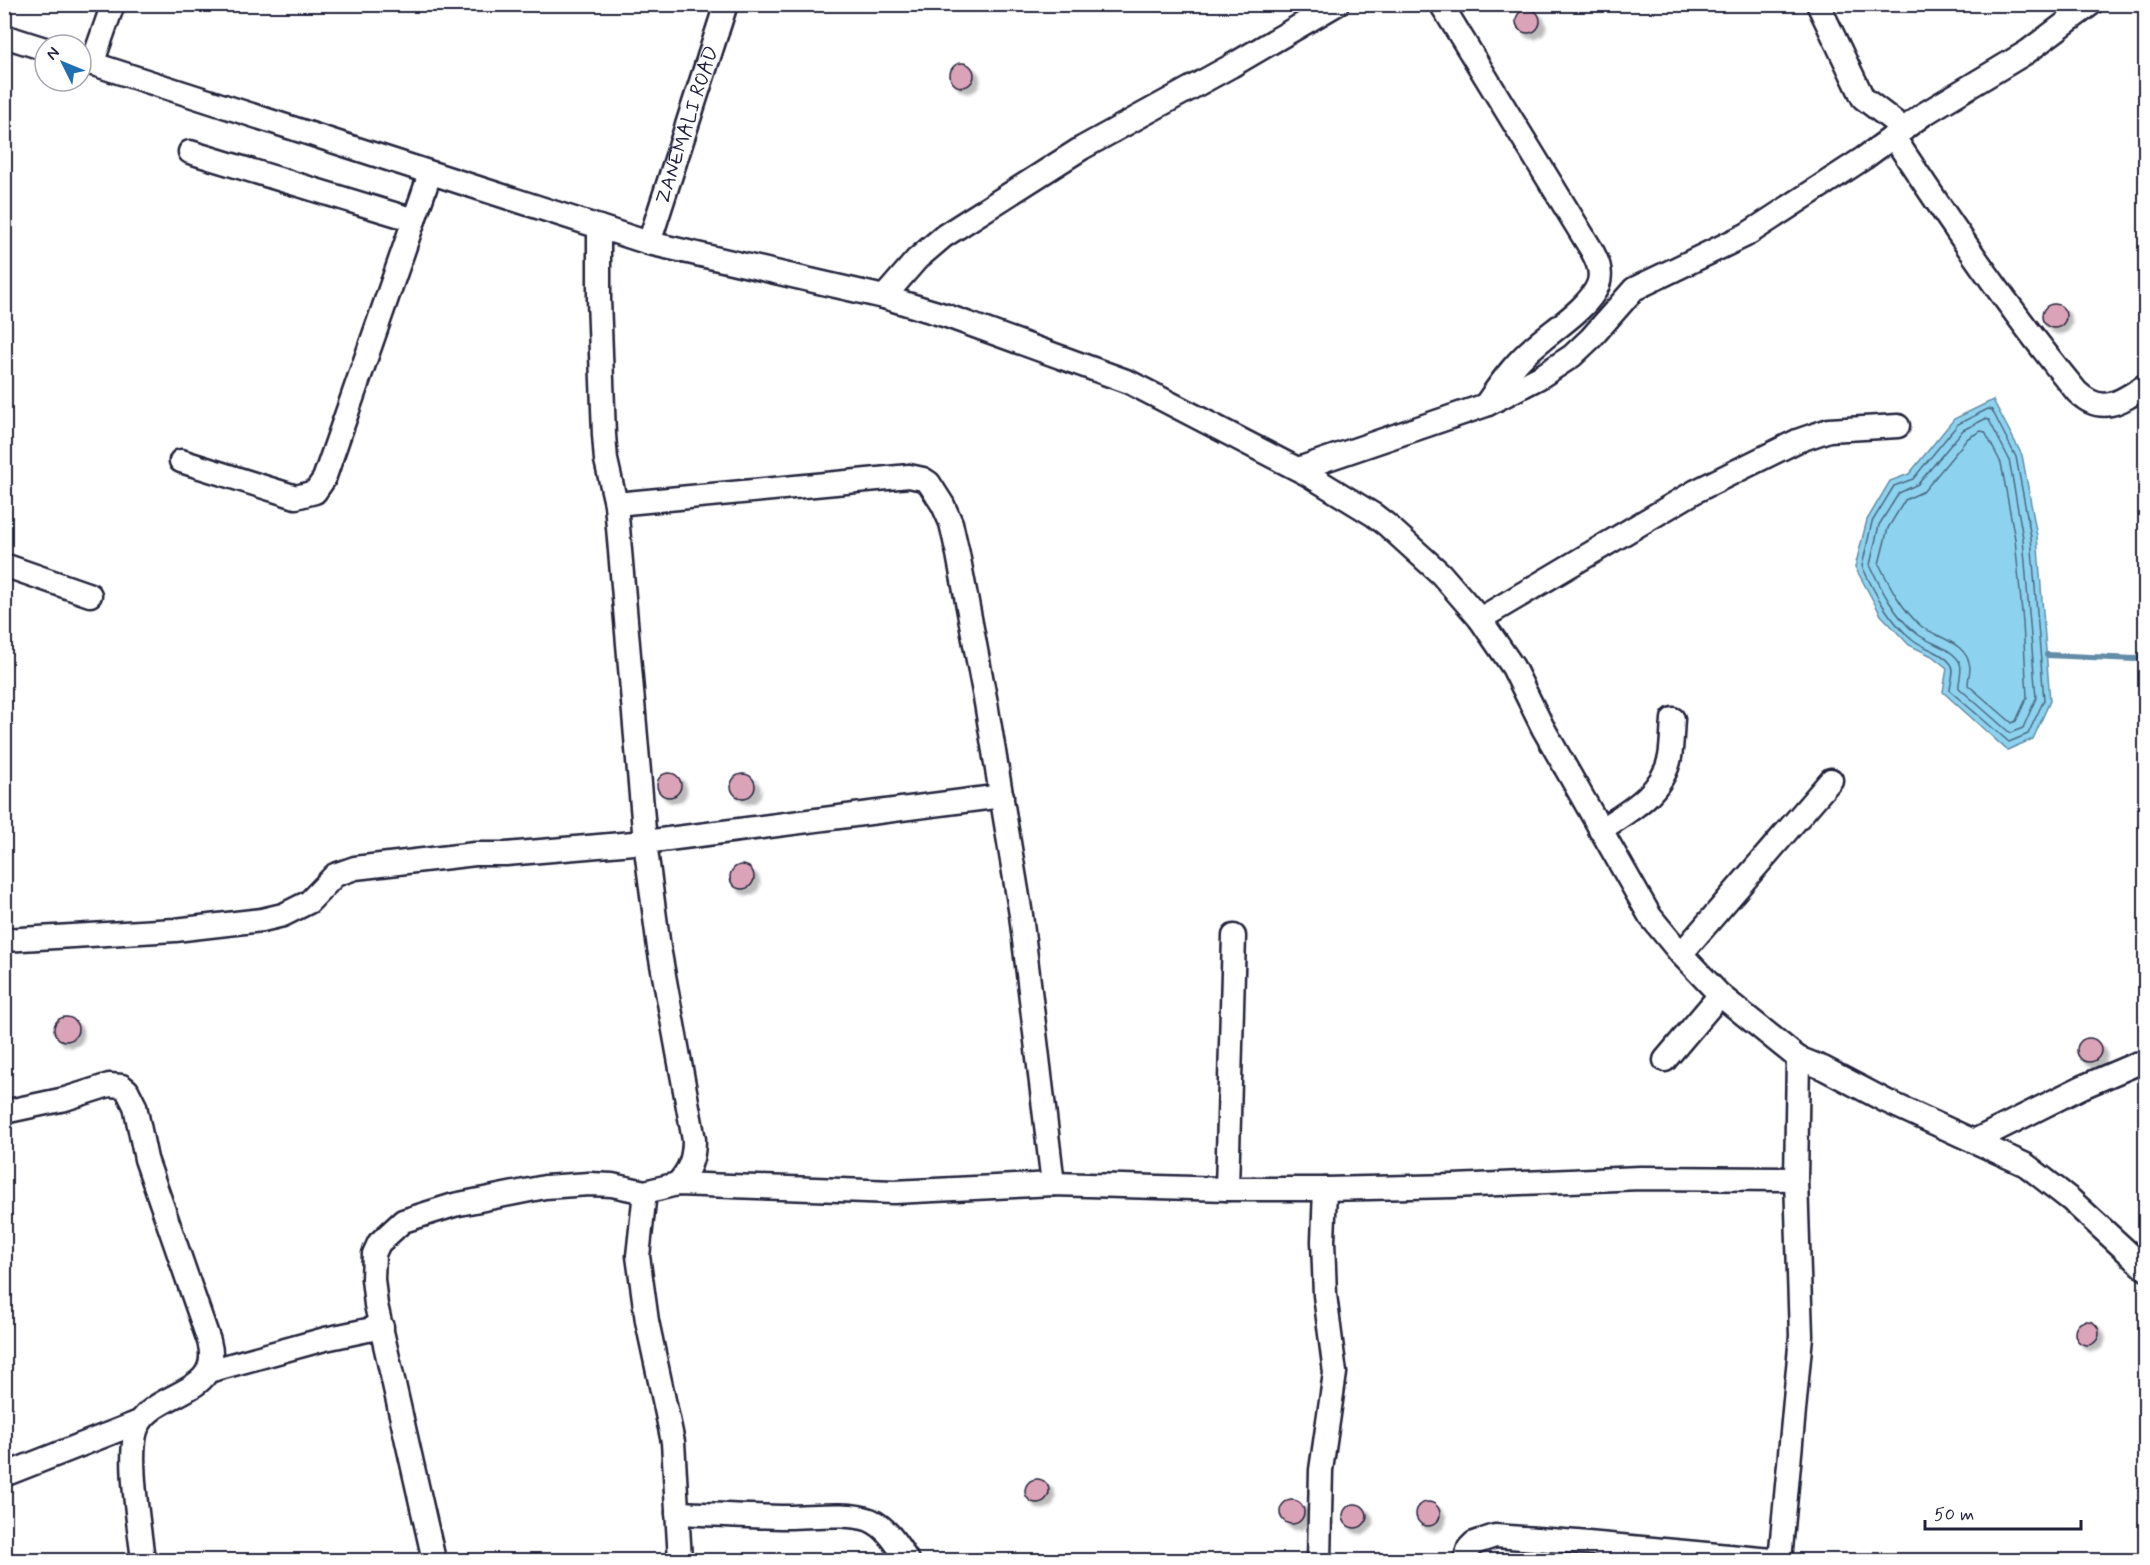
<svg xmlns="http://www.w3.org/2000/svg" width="2150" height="1565" font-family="Mynerve,sans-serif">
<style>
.water{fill:#8dd3ef;stroke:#628ca7;stroke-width:1.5}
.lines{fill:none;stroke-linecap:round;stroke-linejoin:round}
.shore{stroke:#4d6983;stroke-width:1.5}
.stream{stroke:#628ca7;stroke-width:6}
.building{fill:#dba3b7;stroke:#22223b;stroke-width:1.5;filter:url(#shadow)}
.minor-casing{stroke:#22223b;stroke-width:27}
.minor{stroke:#fff;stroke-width:22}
.labels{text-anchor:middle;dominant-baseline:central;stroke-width:4.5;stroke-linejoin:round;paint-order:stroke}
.street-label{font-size:20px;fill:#22223b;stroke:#fff}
</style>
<defs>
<filter id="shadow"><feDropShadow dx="5.5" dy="5.5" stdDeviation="1.5" flood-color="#0004"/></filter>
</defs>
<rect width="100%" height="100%" fill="#fff"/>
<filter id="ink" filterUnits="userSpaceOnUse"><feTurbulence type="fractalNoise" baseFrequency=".0167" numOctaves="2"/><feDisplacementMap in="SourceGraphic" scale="12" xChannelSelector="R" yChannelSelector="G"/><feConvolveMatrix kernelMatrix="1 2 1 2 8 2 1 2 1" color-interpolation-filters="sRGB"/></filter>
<g filter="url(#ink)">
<path class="water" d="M1993,400L2022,455L2037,536L2050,701L2033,739L2007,750L1943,692L1947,668L1932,656L1909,645L1881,615L1855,567L1867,520L1890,481L1909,474L1954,419Z"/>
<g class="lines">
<path class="shore" d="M1988,409L1992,410L2016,457L2031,537L2044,700L2028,734L2009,742L1950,691C1950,683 1956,670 1951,664C1941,651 1924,649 1912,639C1889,621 1874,592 1862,566L1872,522L1894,486L1913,479L1958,424Z
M1985,419L1989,420L2009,459L2023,538L2036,698L2023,728L2010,733L1959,688C1958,680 1964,669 1959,661C1949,646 1929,644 1916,633C1895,617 1881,589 1870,565L1879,525L1899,493L1918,484L1963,430Z
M1981,431L1985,432L2001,463L2015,539L2023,623L2027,697L2016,721L2012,723L1968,685C1968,679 1970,673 1970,667C1967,642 1937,638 1921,626C1902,610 1890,586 1879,564L1888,528L1905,500L1924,491L1968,438Z"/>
<path class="stream" d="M2047,655L2135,659L2146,653"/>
</g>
<path class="building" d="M1516 21a12 12 0 1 1 24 0a12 12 0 1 1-24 0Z
M950 75a12 12 0 1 1 24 0a12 12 0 1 1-24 0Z
M2042 316a12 12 0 1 1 24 0a12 12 0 1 1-24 0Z
M657 785a12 12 0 1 1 24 0a12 12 0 1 1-24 0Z
M731 786a12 12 0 1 1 24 0a12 12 0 1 1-24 0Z
M730 877a12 12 0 1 1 24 0a12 12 0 1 1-24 0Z
M54 1029a12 12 0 1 1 24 0a12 12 0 1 1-24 0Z
M2077 1050a12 12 0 1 1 24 0a12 12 0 1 1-24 0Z
M2075 1333a12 12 0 1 1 24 0a12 12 0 1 1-24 0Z
M1025 1491a12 12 0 1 1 24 0a12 12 0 1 1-24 0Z
M1280 1512a12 12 0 1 1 24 0a12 12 0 1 1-24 0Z
M1416 1514a12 12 0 1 1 24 0a12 12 0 1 1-24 0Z
M1343 1516a12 12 0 1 1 24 0a12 12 0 1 1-24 0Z"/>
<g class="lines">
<defs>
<g id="minor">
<path d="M1441,4L1591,249C1597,260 1603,272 1598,285C1588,310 1547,333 1527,353C1511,368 1499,385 1486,404"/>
<path d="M1818,4L1863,98L1904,129"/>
<path d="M4,36L45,49"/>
<path d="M81,60L649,243L884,297L947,316L1129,382L1307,474L1374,515L1387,525L1441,574L1480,619L1513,667L1543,728L1650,916L1681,954L1720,995L1798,1058L1823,1068L1886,1101L2026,1165L2071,1200L2146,1269"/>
<path d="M92,64L113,4"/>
<path d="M1893,136C1951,224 2010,311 2077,392C2102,416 2121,402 2146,385"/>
<path d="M190,152L414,220"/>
<path d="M599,227V299L604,435L606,460L616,504L645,842L659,948L694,1140C694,1158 690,1170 677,1184"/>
<path id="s1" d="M649,243L726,4"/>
<path d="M884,297L917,259L944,236L1082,148L1231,66L1337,4"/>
<path d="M181,461L296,497L315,492L324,479L430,174"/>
<path d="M1298,469L1486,405L1540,377L1572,356L1591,338L1634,289L1746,235L1864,158L1924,114L2027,52L2091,4"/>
<path d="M616,504L909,476L923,479L929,483L943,505L951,523L958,554L986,703L1021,915L1053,1184"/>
<path d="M4,565L90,595"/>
<path d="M1480,619L1696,491L1797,441L1829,430L1898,426"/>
<path d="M1600,830C1628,812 1663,793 1670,757C1672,745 1672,732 1673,719"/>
<path d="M4,940L175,930L262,920L283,915L309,902L335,875L355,868L475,854H506L645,842L1002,796"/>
<path d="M1681,954L1831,780"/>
<path d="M1665,1060L1720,995"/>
<path d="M4,1112L65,1099L109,1085L122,1086L127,1090L135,1106L146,1159L209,1341C224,1395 159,1389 139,1424C125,1447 140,1531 143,1560"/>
<path d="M1974,1141L2082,1087L2136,1064L2146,1063"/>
<path d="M1227,1189L1234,936"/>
<path d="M645,1192L638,1256L647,1321L673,1442L680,1560"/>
<path d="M209,1371L325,1339L382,1327"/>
<path d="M4,1475L139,1422"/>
<path d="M677,1513C714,1514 751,1517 788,1517C811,1517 849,1512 870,1520C887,1527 898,1546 907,1560"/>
<path d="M434,1560L376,1305L373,1279L374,1254L379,1243L403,1221L454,1205L545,1187L589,1184L612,1185L645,1192L677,1184L894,1192L1053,1184L1227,1189H1325L1453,1186L1640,1178L1796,1179"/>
<path d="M1319,1560L1321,1470L1335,1373L1325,1295L1323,1241L1325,1189"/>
<path d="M1465,1560L1469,1548L1474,1543L1495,1536L1577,1542L1772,1560"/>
<path d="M1780,1560L1801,1336L1796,1179L1798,1058"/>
</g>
</defs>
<use href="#minor" class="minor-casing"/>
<use href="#minor" class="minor"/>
</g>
</g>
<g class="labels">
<g class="street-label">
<text stroke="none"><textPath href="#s1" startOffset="124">ZANEMALI ROAD</textPath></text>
</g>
</g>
<rect width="2150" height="1565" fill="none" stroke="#fff" stroke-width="24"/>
<rect x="12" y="12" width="2126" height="1541" fill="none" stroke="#22223b" stroke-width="2" filter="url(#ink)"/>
<g transform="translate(63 63) rotate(313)"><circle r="28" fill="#ffffff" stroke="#a7a7b1" stroke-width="1.5"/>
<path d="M0-4.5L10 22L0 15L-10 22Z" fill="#1f6fb2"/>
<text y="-9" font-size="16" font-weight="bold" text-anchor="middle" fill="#22223b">N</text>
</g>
<path d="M1925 1520v9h156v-9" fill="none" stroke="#22223b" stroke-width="3"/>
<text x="1934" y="1520" font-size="18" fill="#22223b" stroke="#ffffff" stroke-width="4.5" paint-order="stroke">50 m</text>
</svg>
